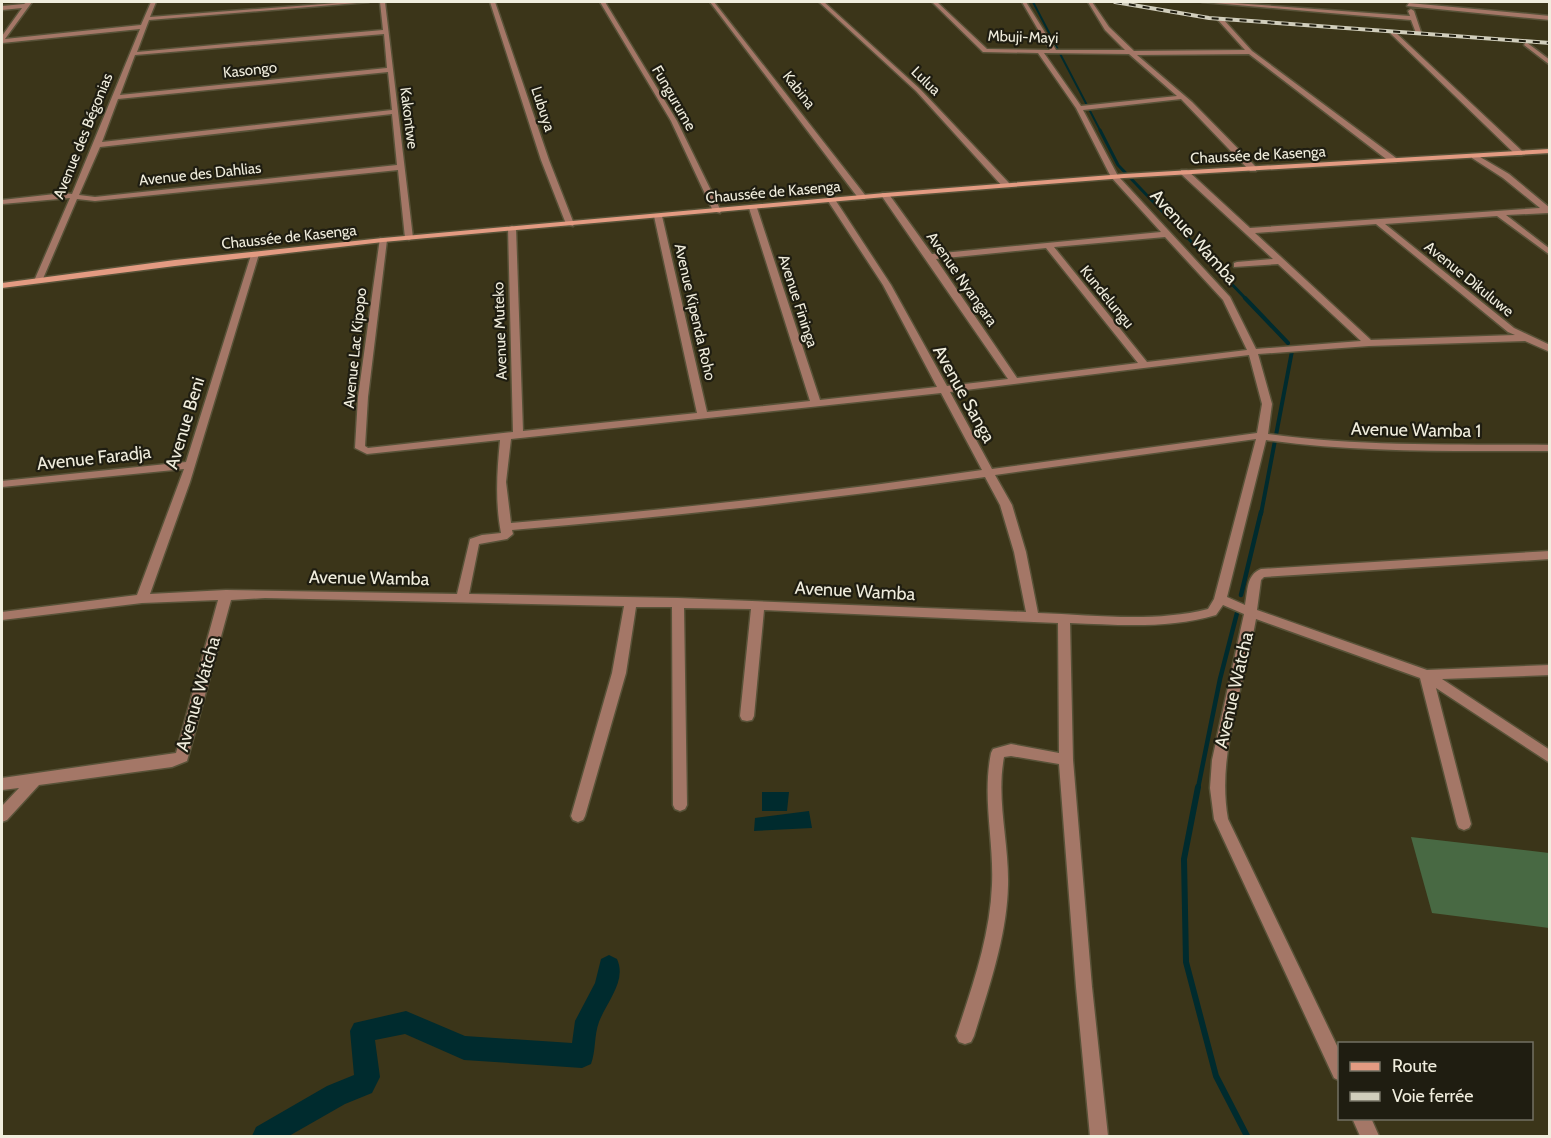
<svg xmlns="http://www.w3.org/2000/svg" width="1551" height="1138" font-family="Cabin,sans-serif">
<style>
.green{fill:#486943}
.water{fill:#002b2e}
.lines{fill:none;stroke-linecap:round;stroke-linejoin:round}
.stream-far4{stroke:#002b2e;stroke-width:2}
.stream-far3{stroke:#002b2e;stroke-width:3}
.stream-far2{stroke:#002b2e;stroke-width:4}
.stream-far1{stroke:#002b2e;stroke-width:4.5}
.stream{stroke:#002b2e;stroke-width:6}
.canal{fill:#002b2e;fill-rule:evenodd}
.minor-casing{stroke:#585238;stroke-width:3}
.secondary-casing{stroke:#585238;stroke-width:3}
.minor{fill:#a47767;fill-rule:evenodd}
.secondary{fill:#e39b82;fill-rule:evenodd}
.rail-casing{stroke:#d1cebc;stroke-width:4}
.rail{stroke:#1f1d11;stroke-width:2;stroke-dasharray:7;stroke-linecap:butt}
.labels{text-anchor:middle;dominant-baseline:central;stroke-width:4.5;stroke-linejoin:round;paint-order:stroke}
.far-street-label{font-size:15px;fill:#f0eddd;stroke:#1f1d11}
.street-label{font-size:18px;fill:#f0eddd;stroke:#1f1d11}
</style>
<rect width="100%" height="100%" fill="#3b3519"/>
<path class="green" d="M1411,837L1549,853V928L1432,913Z"/>
<path class="water" d="M762,792H789L787,811H762Z
M809,811L812,828L754,831L755,818Z"/>
<g class="lines">
<path class="stream-far4" d="M1033,2L1101,132"/>
<path class="stream-far3" d="M1100,130L1118,165L1246,299"/>
<path class="stream-far2" d="M1245,298L1288,343
M1261,514L1292,351"/>
<path class="stream-far1" d="M1241,595L1261,512
M1198,788L1220,679L1237,613"/>
<path class="stream" d="M1198,787L1184,859L1186,962L1216,1076L1247,1136"/>
<path class="canal" d="M609,955L617,959C627,981 607,1001 599,1022C594,1035 596,1051 591,1064L582,1068L464,1060L405,1034L375,1040L380,1077L372,1093L345,1104L289,1136H252L256,1127L327,1086L354,1075L350,1031L354,1023L406,1011L465,1036L572,1043L575,1021L595,983L601,959Z"/>
<defs>
<path id="minor" d="M27,2H32L5,39L141,25L151,2H156L150,17L351,2H369L149,20L137,52L383,30L380,2H385L413,238L409,240L405,238L398,170L95,201L77,199L42,281L35,283L34,281L70,198L2,204V200L64,193L72,194L140,29L2,43V36L22,8L2,10V6L24,4ZM384,34L387,68L120,95L135,55ZM388,72L392,110L102,142L118,99ZM392,114L397,165L95,197L79,195L100,147Z
M490,2H495L549,160L574,224L573,226L566,224L541,160Z
M600,2H605L677,121L721,211L720,213L713,211L671,121Z
M710,2H714L865,195V199H859Z
M819,2H824L920,89L1009,183V187H1003L916,91Z
M932,2H937L987,49L1050,50L1022,2H1026L1056,50H1125L1105,30L1088,2H1092L1109,27L1134,51L1245,50L1218,20L1223,19L1252,51L1396,158V162H1390L1249,54L1137,55L1192,102L1256,167V171H1250L1181,99L1083,110L1118,176L1230,297L1256,349L1361,341L1278,264L1234,267V263L1237,262L1273,259L1181,174V170H1187L1250,228L1540,208L1503,178L1472,158V154H1475L1509,174L1550,208L1548,213L1506,215L1550,249V255L1497,216L1385,224L1514,328L1550,345V352L1525,341L1369,346L1258,354L1272,404L1268,434C1361,447 1455,444 1550,445V451C1455,451 1360,453 1266,440L1227,597L1245,605C1248,591 1246,575 1261,569L1550,551V559L1264,577L1261,580L1257,610L1427,670L1550,665V675L1442,679L1550,750V763L1436,688L1471,824L1469,828L1464,830L1459,828L1457,824L1420,678L1256,619C1245,684 1216,753 1228,819L1340,1052V1081L1334,1078L1214,819L1210,788L1212,760L1244,614L1223,605L1216,615C1168,629 1120,625 1070,623L1073,760L1092,987L1108,1136H1090L1076,987L1059,764L1011,756L1004,757C996,800 1009,842 1008,885C1007,936 989,987 974,1036L971,1042L965,1044L959,1042L956,1036C972,987 990,937 992,885C994,840 982,798 991,753L993,749L1011,744L1059,753L1058,623L764,610L754,716L752,720L747,721L742,720L740,716L751,609L684,608L687,805L685,809L680,811L675,809L673,805L672,607H636L626,673L585,816L583,820L578,822L573,820L571,816L612,673L624,606L265,598L231,600L187,761L172,767L39,785L7,820L2,822V806L19,788L2,790V778L176,753L218,600L142,603L2,620V612L137,595L184,469L2,487V481L186,462L252,252L259,254L190,482L150,594L226,590L457,594L470,539L482,535L501,533C495,501 497,472 500,440L367,454L355,448L358,397L380,238L387,240L368,397L365,446L368,448L513,432L508,228L512,226L516,228L523,431L697,413L654,216L658,214L662,216L707,412L810,401L749,208L753,206L757,208L820,400L937,387L883,285L828,201L832,199L836,201L891,285L947,386L1008,379L881,195L882,193H888L932,254L1161,232L1111,177L1076,108L1038,53L983,52ZM1044,53L1129,54L1177,96L1081,106ZM1376,224L1508,332L1515,335L1371,340L1255,233ZM1165,237L1223,300L1247,350L1147,362L1054,247ZM1046,248L1138,363L1017,378L936,259ZM1249,355L1262,404L1257,433L992,469L950,392ZM941,393L982,470C825,493 668,510 511,523L506,482L511,439ZM1256,439L1214,599L1208,609C1153,623 1094,615 1038,613L1026,552L1012,505L995,475ZM985,477L1000,505L1014,552L1026,612L678,598L469,594L479,544L507,539L513,534L512,530C670,517 828,499 985,477Z
M1202,2H1220L1410,16L1408,11L1411,9L1414,11L1421,32L1416,33L1411,20Z
M1409,3L1550,16V20L1407,6Z
M1391,32H1395L1522,151V155H1516L1391,34Z
M1526,42L1550,60V65L1524,45Z
M1352,1118H1371L1379,1136H1360Z"/>
<path id="secondary" d="M1550,149V153L1124,178L885,197L383,242L175,266L2,288V283L175,260L383,238L885,193L1124,174Z"/>
</defs>
<use href="#minor" class="minor-casing"/>
<use href="#secondary" class="secondary-casing"/>
<use href="#minor" class="minor"/>
<use href="#secondary" class="secondary"/>
<defs>
<path id="rail" d="M1115,2L1209,18L1550,43"/>
</defs>
<use href="#rail" class="rail-casing"/>
<use href="#rail" class="rail"/>
</g>
<g class="labels">
<g class="far-street-label">
<text transform="translate(1023 37) rotate(2)">Mbuji-Mayi</text>
<text transform="translate(250 70) rotate(-6)">Kasongo</text>
<text transform="translate(926 81) rotate(44)">Lulua</text>
<text transform="translate(799 90) rotate(52)">Kabina</text>
<text transform="translate(674 98) rotate(60)">Fungurume</text>
<text transform="translate(543 109) rotate(72)">Lubuya</text>
<text transform="translate(409 118) rotate(83)">Kakontwe</text>
<text transform="translate(83 136) rotate(-68)">Avenue des Bégonias</text>
<text transform="translate(1258 155) rotate(-3)">Chaussée de Kasenga</text>
<text transform="translate(200 174) rotate(-6)">Avenue des Dahlias</text>
<text transform="translate(773 192) rotate(-5)">Chaussée de Kasenga</text>
<text transform="translate(289 237) rotate(-6)">Chaussée de Kasenga</text>
<text transform="translate(962 279) rotate(55)">Avenue Nyangara</text>
<text transform="translate(1469 279) rotate(39)">Avenue Dikuluwe</text>
<text transform="translate(1107 297) rotate(51)">Kundelungu</text>
<text transform="translate(798 301) rotate(72)">Avenue Fininga</text>
<text transform="translate(695 312) rotate(77)">Avenue Kipenda Roho</text>
<text transform="translate(500 331) rotate(-92)">Avenue Muteko</text>
<text transform="translate(355 348) rotate(-84)">Avenue Lac Kipopo</text>
</g>
<g class="street-label">
<text transform="translate(1194 237) rotate(48)">Avenue Wamba</text>
<text transform="translate(964 394) rotate(61)">Avenue Sanga</text>
<text transform="translate(185 423) rotate(-73)">Avenue Beni</text>
<text transform="translate(1416 430) rotate(1)">Avenue Wamba 1</text>
<text transform="translate(94 458) rotate(-6)">Avenue Faradja</text>
<text transform="translate(369 578) rotate(1)">Avenue Wamba</text>
<text transform="translate(855 591) rotate(3)">Avenue Wamba</text>
<text transform="translate(1234 690) rotate(-77)">Avenue Watcha</text>
<text transform="translate(198 694) rotate(-74)">Avenue Watcha</text>
</g>
</g>
<rect width="1551" height="1138" fill="none" stroke="#f0eddd" stroke-width="6"/>
<rect x="1338" y="1042" width="195" height="78" fill="#1f1d11" stroke="#737063" stroke-width="1.5"/>
<rect x="1350" y="1062" width="30" height="9" fill="#e39b82" stroke="#737063" stroke-width="1.5"/>
<text x="1392" y="1072" font-size="18" fill="#f0eddd">Route</text>
<rect x="1350" y="1092" width="30" height="9" fill="#d1cebc" stroke="#737063" stroke-width="1.5"/>
<text x="1392" y="1102" font-size="18" fill="#f0eddd">Voie ferrée</text>
</svg>
